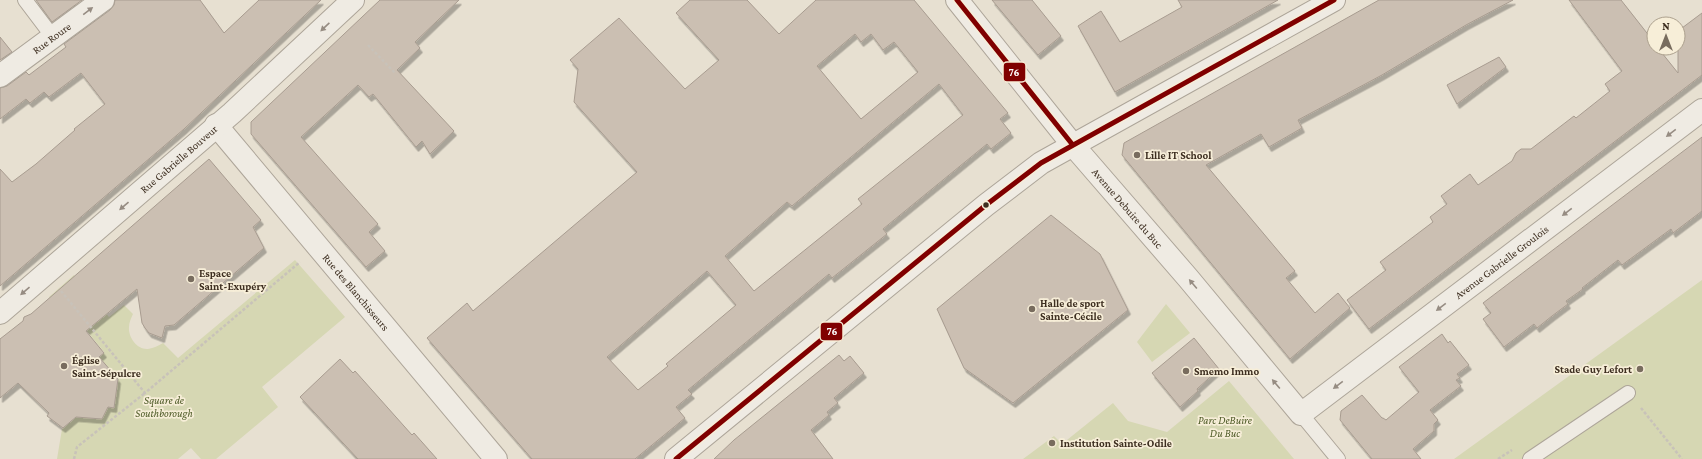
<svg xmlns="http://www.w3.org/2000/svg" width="1702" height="459" font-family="'Crimson Pro',serif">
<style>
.green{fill:#d6d7b3}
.building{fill:#cbbfb2;stroke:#a89c90;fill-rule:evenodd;filter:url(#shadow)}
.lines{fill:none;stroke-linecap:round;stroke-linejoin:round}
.service-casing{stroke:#ada599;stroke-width:16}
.minor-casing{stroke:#ada599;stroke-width:24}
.tertiary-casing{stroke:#ada599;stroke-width:24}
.path{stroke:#c8c2b9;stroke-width:2.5;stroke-dasharray:3 2;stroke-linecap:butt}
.service{stroke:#efebe3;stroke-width:14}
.minor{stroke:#efebe3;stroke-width:22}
.tertiary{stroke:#efebe3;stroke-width:22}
.bus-1-casing{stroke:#f7eed8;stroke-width:8}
.bus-1{stroke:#800000;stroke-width:5}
.oneway{fill:#968c82}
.poi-dot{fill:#786c5e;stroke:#f7eed8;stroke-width:1.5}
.bus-dot{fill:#3d2e20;stroke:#f7eed8;stroke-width:1.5}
.labels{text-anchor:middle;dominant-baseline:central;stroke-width:3.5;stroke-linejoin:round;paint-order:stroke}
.street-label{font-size:11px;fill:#3d2e20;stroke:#f7eed8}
.poi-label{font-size:11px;font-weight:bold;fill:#3d2e20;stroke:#f7eed8;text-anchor:start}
.park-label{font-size:11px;font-style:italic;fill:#4d5a26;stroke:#f7eed8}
.line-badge{stroke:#f7eed8;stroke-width:1.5}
.badge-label{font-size:11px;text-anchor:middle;font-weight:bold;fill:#fff}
</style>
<defs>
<filter id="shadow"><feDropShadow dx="2.5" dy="4.5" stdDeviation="0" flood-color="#0004"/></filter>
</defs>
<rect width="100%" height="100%" fill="#e7e0d1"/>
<path class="green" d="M295,260L345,317L262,387L278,407L216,459H201L191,448L178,459H57L62,429L76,417L99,419L105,413L106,407L114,408L118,379L99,357L104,352L67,307L61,311L49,297L74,275L109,317L124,305L133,314C131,318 129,323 129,327C128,337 137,350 148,349C154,348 158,346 163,343L178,358Z
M1702,280V459H1454Z
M1166,304L1190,333L1152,362L1137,342Z
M1229,381L1294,459H1023L1054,436L1062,444L1113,403L1128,421L1167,432Z"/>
<path class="building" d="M36,0H82L52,22Z
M115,0H200L224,33L259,0H321L184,129L0,286V169L12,182L36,164L75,130L74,129L105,104L81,73L49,97L44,92L30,103L26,99L0,119V88L7,86L26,72L29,75L66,47L64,44L110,10L114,5Z
M380,0H459L415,42L420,48L397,70L454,131L430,154L422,141L416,147L373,94L369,97L358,85L301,137L378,224L369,232L385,251L366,267L251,134V122Z
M690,0H747L779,34L816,0H914L1008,113L1000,119L1011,133L991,149L987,144L883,229L887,234L832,278L829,274L688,390L692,394L676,407L685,418L635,459H532L427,338L467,303L473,311L637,172L574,102L578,69L570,60L619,18L685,89L719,60L676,13ZM855,34L861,42L871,34L883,50L894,42L918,72L861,119L817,66ZM939,84L963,115L858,199L862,204L754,291L725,256L787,202L792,206ZM707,271L736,305L666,364L668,366L638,390L607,357Z
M992,0H1032L1061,36L1038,55Z
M1178,0H1278L1115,92L1078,26L1101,11L1120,42L1182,7Z
M1379,0H1513L1466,25L1382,75L1298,120L1302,128L1269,147L1261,134L1206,165L1295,271L1286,278L1315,313L1338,293L1350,308L1290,359L1122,155L1124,143Z
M1569,0H1621L1654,42V48H1658L1678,73V31L1702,13V75L1369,329L1347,300L1386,270L1380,262L1433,222L1430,217L1447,204L1441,196L1470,174L1478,185L1512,161L1516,153L1521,149H1531L1574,116L1576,118L1610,91L1605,84L1622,71Z
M0,37L12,52L0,60Z
M1499,57L1506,67L1457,104L1447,85Z
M1702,137V211L1673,233L1671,229L1622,265L1618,260L1582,288L1583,289L1566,301L1568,304L1552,316L1537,328L1534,324L1504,347L1483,319L1491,313L1483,303Z
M209,159L261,220L253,227L264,248L174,325L165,326L162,338L149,333L145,328L142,323L137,289L86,331L104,353L99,357L118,379L114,408L108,407L102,419L76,417L63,428L47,416L49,413L18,383L0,398V339L23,321L24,317L31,314Z
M1051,215L1100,254L1128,310L1013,403L964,368L937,309Z
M1442,334L1448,343L1450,341L1469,365L1457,374L1460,378L1456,380L1461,386L1430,410L1438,420L1434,424V431L1413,449L1421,459H1372L1340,420L1341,411L1362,395L1382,418H1383L1386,420L1419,392L1399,367Z
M1194,338L1219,369L1197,389L1198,391L1180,407L1152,373Z
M839,355L844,361L850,356L864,373L834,398L838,403L827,412L829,415L811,430L833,459H714L734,440Z
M340,359L353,373L355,371L412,435L414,433L437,459H358L300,397Z"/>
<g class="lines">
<defs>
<path id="service" d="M25,0L53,37
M1301,414L1338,459
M1530,459L1628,393"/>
<g id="minor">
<path id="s1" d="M957,0L1072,144L1188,278L1301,414L1702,110"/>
<path id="s2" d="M0,76L103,0"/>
<path id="s3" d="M216,125L496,459"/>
<path id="s4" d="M0,313L232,113L353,0"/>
</g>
<path id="tertiary" d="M676,459L986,205L1041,163L1334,0"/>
</defs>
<use href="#service" class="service-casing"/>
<use href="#minor" class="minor-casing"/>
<use href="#tertiary" class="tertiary-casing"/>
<path class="path" d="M368,45L395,73
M61,291L145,393L300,262
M1641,408L1682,459
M74,459L77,447L145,393
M1498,459L1512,450"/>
<use href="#service" class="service"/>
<use href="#minor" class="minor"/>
<use href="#tertiary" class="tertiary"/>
<defs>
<path id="bus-1" d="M957,0L1072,144
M676,459L986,205L1041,163L1334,0"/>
</defs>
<use href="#bus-1" class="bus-1-casing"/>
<use href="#bus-1" class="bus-1"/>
</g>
<defs><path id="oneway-solid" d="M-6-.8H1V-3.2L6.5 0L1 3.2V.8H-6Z"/></defs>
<g class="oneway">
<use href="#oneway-solid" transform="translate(88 11) rotate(-37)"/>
<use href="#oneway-solid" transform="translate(325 27) rotate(137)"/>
<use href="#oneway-solid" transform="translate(1671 133) rotate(143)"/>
<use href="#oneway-solid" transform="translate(124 206) rotate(139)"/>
<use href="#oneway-solid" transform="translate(1567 212) rotate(143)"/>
<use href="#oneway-solid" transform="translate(1193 284) rotate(-130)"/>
<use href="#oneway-solid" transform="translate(25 291) rotate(139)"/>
<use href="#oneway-solid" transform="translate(1441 307) rotate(143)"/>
<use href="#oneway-solid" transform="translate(1276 384) rotate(-130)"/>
<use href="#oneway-solid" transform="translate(1338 385) rotate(143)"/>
</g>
<g class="poi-dot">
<circle cx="1137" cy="155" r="4"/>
<circle cx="191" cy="279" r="4"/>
<circle cx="1032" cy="309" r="4"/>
<circle cx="64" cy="366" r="4"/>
<circle cx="1640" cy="369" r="4"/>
<circle cx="1186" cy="371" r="4"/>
<circle cx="1052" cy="443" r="4"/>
</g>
<circle class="bus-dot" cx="986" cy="205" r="3.5"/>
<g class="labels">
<g class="street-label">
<text stroke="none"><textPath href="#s2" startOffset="64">Rue Roure</textPath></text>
<text stroke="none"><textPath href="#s4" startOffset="236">Rue Gabrielle Bouveur</textPath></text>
<text stroke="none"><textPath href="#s1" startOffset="269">Avenue Debuire du Buc</textPath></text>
<text stroke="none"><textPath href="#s1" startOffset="790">Avenue Gabrielle Groulois</textPath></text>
<text stroke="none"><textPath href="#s3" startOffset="218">Rue des Blanchisseurs</textPath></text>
</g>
<g class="poi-label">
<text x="1145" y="155">Lille IT School</text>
<text x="199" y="273">Espace<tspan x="199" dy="13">Saint-Exupéry</tspan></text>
<text x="1040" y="303">Halle de sport<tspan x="1040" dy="13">Sainte-Cécile</tspan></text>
<text x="72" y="360">Église<tspan x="72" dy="13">Saint-Sépulcre</tspan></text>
<text x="1632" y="369" text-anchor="end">Stade Guy Lefort</text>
<text x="1194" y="371">Smemo Immo</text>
<text x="1060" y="443">Institution Sainte-Odile</text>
</g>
<g class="park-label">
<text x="164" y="400">Square de<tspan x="164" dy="13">Southborough</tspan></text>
<text x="1225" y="420">Parc DeBuire<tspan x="1225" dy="13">Du Buc</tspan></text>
</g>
</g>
<g class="line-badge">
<rect x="1003" y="62" width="23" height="20" rx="4" fill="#800000"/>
<rect x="820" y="322" width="23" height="19" rx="4" fill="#800000"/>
</g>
<g class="badge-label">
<text x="1014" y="76">76</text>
<text x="832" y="335">76</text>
</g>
<g transform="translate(1666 36)"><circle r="19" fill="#f7eed8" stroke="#ada18e"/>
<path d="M0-3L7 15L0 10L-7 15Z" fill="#786c5e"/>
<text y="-6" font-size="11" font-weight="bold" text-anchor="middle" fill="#3d2e20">N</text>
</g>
</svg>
